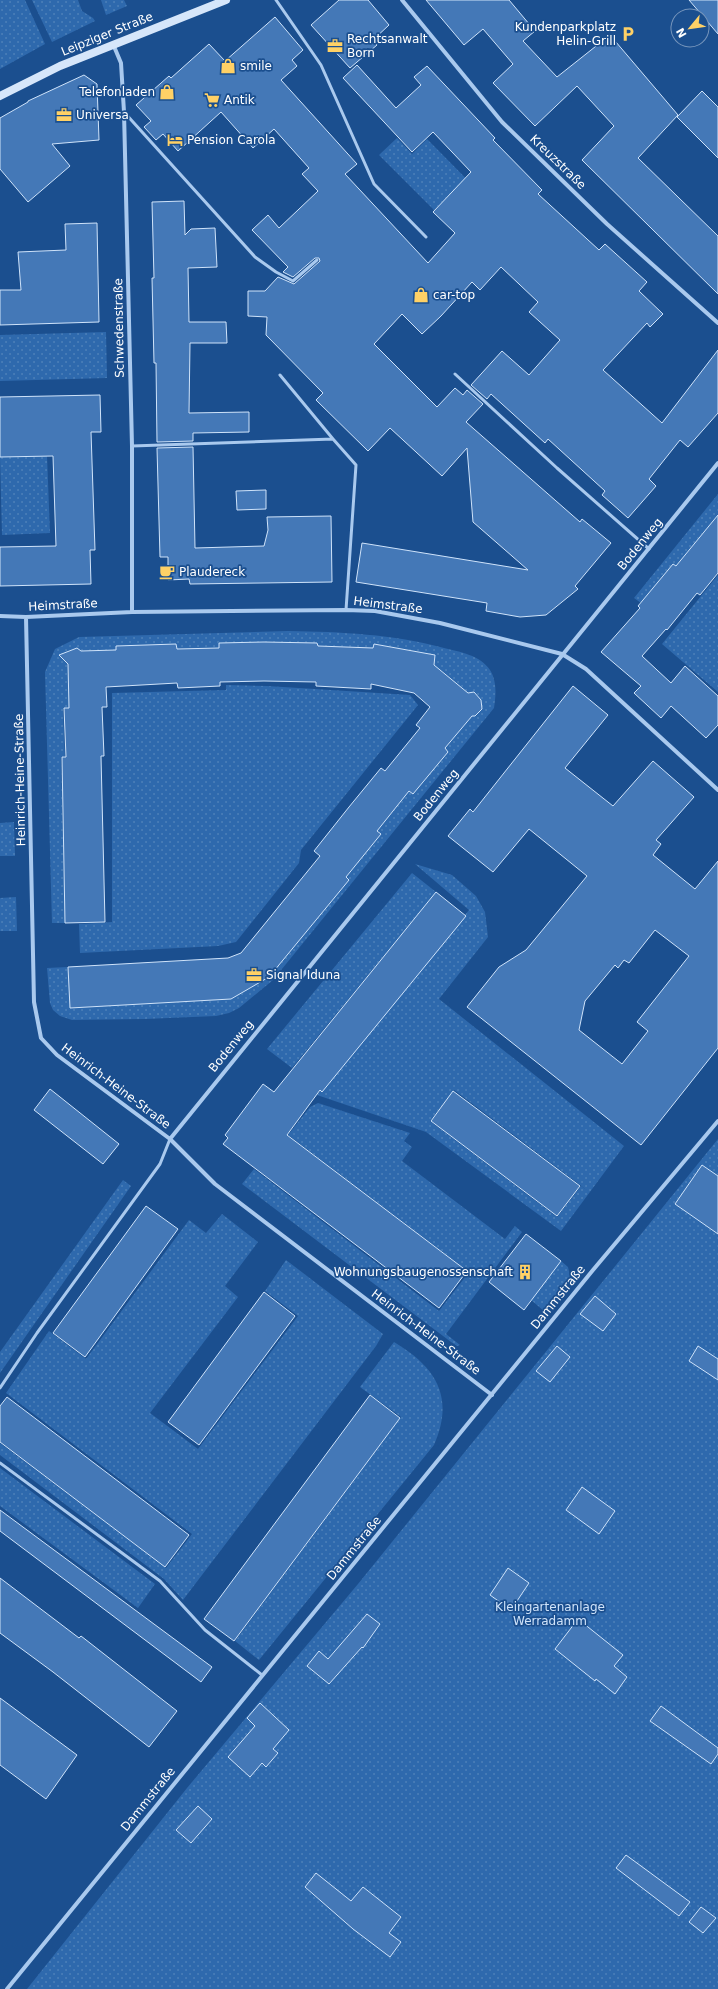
<svg xmlns="http://www.w3.org/2000/svg" width="718" height="1989" font-family="'DejaVu Sans',sans-serif">
<style>
.green{fill:url(#green-dots);fill-rule:evenodd}
.building{fill:#4478b7;stroke:#cfe3fa;fill-rule:evenodd}
.lines{fill:none;stroke-linecap:round;stroke-linejoin:round}
.service{stroke:#a9c9ee;stroke-width:3}
.minor{stroke:#a9c9ee;stroke-width:4}
.secondary{stroke:#d6e6fa;stroke-width:8}
.labels{text-anchor:middle;dominant-baseline:central;stroke-width:3.5;stroke-linejoin:round;paint-order:stroke}
.poi-label{font-size:12px;fill:#fff;stroke:#1b4f8f;text-anchor:start}
.street-label{font-size:12px;fill:#fff;stroke:#1b4f8f}
.park-label{font-size:12px;fill:#cfe3fa;stroke:#1b4f8f}
</style>
<defs>
<pattern id="green-dots" width="8" height="8" patternUnits="userSpaceOnUse"><rect width="8" height="8" fill="#2e69ad"/><path d="M2 2h.1M6 6h.1" fill="none" stroke="#4d80b9" stroke-width="1.8" stroke-linecap="round"/></pattern>
</defs>
<rect width="100%" height="100%" fill="#1b4f8f"/>
<path class="green" d="M0,0H25L45,44L0,69Z
M32,0H78L82,11L93,18L95,21L52,42Z
M101,0H124L127,6L106,15Z
M397,138L412,154L427,139L511,224L452,193L434,210L379,155Z
M106,332L107,378L0,381V335Z
M47,456L50,533L2,535L0,457Z
M718,494V515L676,566L673,564L641,603L634,598Z
M718,575V692L662,644Z
M288,631C342,632 392,634 444,648C460,652 480,655 490,670C497,681 496,695 494,708L273,980L239,1008L229,1013L216,1016L145,1019L72,1020L60,1016L53,1010L50,1003L47,968L68,967L70,1008L231,999L269,977L349,880L346,877L381,834L377,831L409,791L413,794L448,752L445,748L472,716H476L482,709L481,700L474,692L468,693L442,671L434,668L435,655L375,644L373,648L318,646L317,643L264,642L219,648L177,649L176,644L116,646V650L81,651L75,649L68,651L66,654L68,664L69,708L63,709L65,756L61,757L65,923H52L45,672L55,649L79,637Z
M226,685L267,686L410,695L418,705L301,850L299,863L236,942L218,946L80,953L79,924L112,922V693L226,690Z
M14,822L15,856H0V823Z
M415,864L452,875L476,896L485,912L488,937L439,999L624,1146L561,1231L426,1132L317,1095L469,910ZM454,1090L588,1191L581,1186L557,1217L430,1121Z
M412,873L436,892L292,1068L267,1049Z
M16,897L17,931H0V898Z
M318,1103L410,1133L404,1141L412,1147L402,1161L505,1239L515,1226L522,1232L446,1334L460,1345L457,1346L451,1342L242,1184L254,1169L439,1311L469,1272L288,1135L310,1107Z
M718,1139V1989H27L187,1788L358,1584Z
M123,1180L131,1186L0,1373V1352Z
M222,1214L258,1242L225,1286L238,1297L150,1413L198,1449L298,1316L265,1291L286,1260L383,1334L376,1346L183,1600L164,1579L0,1455V1443L166,1568L192,1534L6,1393L49,1331L86,1359L189,1220L206,1233Z
M561,1261L568,1267L570,1276L544,1311L531,1300Z
M394,1342C436,1367 455,1397 434,1445L259,1660L235,1641L401,1417L360,1387Z
M0,1468L155,1584L138,1608L0,1506Z"/>
<path class="building" d="M339,0H368L389,25L373,40L377,45L350,68L311,25Z
M426,0H509L535,31L523,41L557,77L610,35L678,115L638,158L718,236V294L582,160L614,126L577,86L535,126L493,83L513,64L483,29L464,45Z
M689,0H718V34Z
M275,17L303,50L292,60L297,66L281,80L357,164L345,174L428,263L455,233L433,212L471,172L433,132L412,152L343,78L357,65L396,108L421,85L414,77L427,66L495,138L493,140L542,190L538,194L599,250L605,244L647,282L639,291L663,314L650,327L647,323L603,370L662,423L718,350V413L688,447L680,440L649,479L656,486L628,518L602,495L605,491L548,439L545,443L491,394L487,399L471,385L502,351L529,375L560,340L529,312L538,302L501,267L480,290L472,282L441,316L422,334L402,314L374,344L437,407L455,388L463,395L467,390L483,404L466,422L580,522L582,519L611,543L575,586L578,589L546,615L520,617L486,611L487,603L356,582L362,543L528,570L473,522L467,448L442,476L390,428L368,451L316,400L323,393L266,335L267,317L248,316V291H265L278,277L294,284L320,261L319,258H315L293,277L283,272L288,267L252,230L268,215L279,228L318,191L302,174L309,168L274,129L253,148L221,112L178,151L163,134L156,140L144,127L151,121L136,105L169,76L171,78L209,44L225,61Z
M84,75L97,84L99,140L52,144L70,166L28,202L0,169V118L28,102V101Z
M702,91L718,107V158L677,117Z
M184,201L185,235L191,229L215,228L217,267L188,268L189,322H226L227,343H190L189,413L249,412V432L193,433V441L157,442L156,363H154L152,278H154L152,202Z
M97,223L99,322L0,325V290H21L18,252L66,250L65,224Z
M100,395L101,432H91L95,550H90L91,584L0,586V547L56,546L53,456L0,457V397Z
M193,447L195,548L264,546L268,530L267,517L331,516L332,582L190,584L189,579L168,580V557H160L157,448Z
M266,490V509L237,510L236,491Z
M718,515V573L700,595L697,593L667,630L666,629L642,656L671,683L685,666L718,696V725L706,738L671,706L661,718L634,693L641,686L601,652L640,608L638,606L673,564L676,566Z
M264,642L317,643L318,646L373,648L374,644L435,655L434,665L468,693L474,692L481,700L482,709L475,716H472L445,748L448,752L413,794L409,791L377,831L381,834L346,877L349,880L269,977L231,999L70,1008L68,967L228,958L241,953L320,856L314,851L349,807L381,768L385,771L420,728L416,725L430,707L414,693L371,684V689L316,686V682L264,681L220,682V686L178,688L177,683L106,687L107,707H102L104,756H101L105,922L65,923L62,757H66L64,708H69L68,664L59,655L77,648L81,651L116,650V646L176,644L177,649L219,648V643Z
M573,686L608,715L565,768L613,806L653,761L694,797L656,840L661,844L653,855L695,889L718,861V1048L641,1145L467,1007L499,967L526,950L587,876L529,829L493,872L448,836L470,809L473,812ZM655,930L689,956L637,1022L648,1031L622,1064L579,1030L585,1001L615,965L618,968L624,960L629,963Z
M436,892L466,916L322,1092L320,1090L287,1135L467,1271L439,1308L223,1144L228,1138L225,1135L263,1084L274,1092Z
M50,1089L119,1144L103,1164L34,1110Z
M453,1091L580,1186L557,1216L431,1121Z
M702,1165L718,1176V1234L675,1204Z
M146,1206L178,1229L85,1357L53,1333Z
M526,1234L561,1261L524,1310L489,1282Z
M264,1292L295,1316L199,1445L168,1422Z
M595,1296L616,1314L603,1331L580,1314Z
M557,1346L570,1357L550,1382L536,1371Z
M698,1346L718,1359V1380L689,1361Z
M370,1395L400,1418L234,1641L204,1619Z
M7,1397L189,1535L165,1567L0,1442V1406Z
M582,1487L615,1511L599,1534L566,1510Z
M0,1510L212,1667L201,1682L0,1531Z
M508,1568L529,1583L511,1610L490,1595Z
M0,1578L79,1638L81,1636L177,1711L149,1747L53,1672L0,1633Z
M367,1614L380,1624L363,1648L362,1647L329,1684L307,1666L319,1651L328,1659Z
M578,1619L623,1655L614,1666L627,1677L615,1694L596,1679L595,1681L555,1649Z
M0,1698L77,1755L46,1799L0,1765Z
M260,1703L289,1730L273,1749L278,1753L266,1767L262,1763L250,1777L228,1757L255,1726L247,1718Z
M661,1706L718,1748V1754L711,1764L650,1721Z
M198,1806L212,1819L191,1843L176,1830Z
M626,1855L690,1902L679,1916L616,1868Z
M316,1873L351,1901L363,1887L401,1917L389,1933L401,1942L390,1957L353,1929L305,1887Z
M701,1907L716,1918L703,1933L689,1922Z"/>
<g class="lines">
<path class="service" d="M276,0L321,65L374,184L426,237
M124,112L255,257L276,272L293,281L317,260
M455,374L557,468L649,549
M333,439L356,465L346,610
M132,446L333,439L280,375
M0,1388L37,1333L160,1164L170,1139
M0,1463L160,1581L205,1630L262,1675"/>
<path class="minor" d="M402,0L502,122L607,224L718,323
M113,44L121,63L124,112L132,446V612
M0,616L26,617L132,612L346,610L375,611L440,623L562,654L586,669L718,790
M26,617L34,1002L41,1038L57,1055L170,1139L215,1184L492,1395
M170,1139L718,463
M7,1989L593,1270L718,1121"/>
<path class="secondary" d="M0,96L60,66L226,0"/>
</g>
<defs>
<symbol id="parking-bare" viewBox="-9 -9 18 18"><path d="M-3.5-5.5H1a3.5 3.5 0 0 1 0 7H-1V5.5H-3.5ZM-1-3.4V-.6H.8a1.4 1.4 0 0 0 0-2.8Z" fill="#ffd166" stroke="#1b4f8f" stroke-width="2.5" paint-order="stroke"/></symbol>
<symbol id="office-bare" viewBox="-9 -9 18 18"><path d="M-6-3h4V-5.5h4V-3h4V5H-6ZM-1-4.5V-3h2v-1.5ZM-6 0V1H6V0Z" fill="#ffd166" stroke="#1b4f8f" stroke-width="2.5" paint-order="stroke"/></symbol>
<symbol id="shop-bare" viewBox="-9 -9 18 18"><path d="M-5-2.5h2.3a2.7 3.5 0 0 1 5.4 0H5L5.5 6h-11ZM-1.5-2.5h3a1.5 2.3 0 0 0-3 0Z" fill="#ffd166" stroke="#1b4f8f" stroke-width="2.5" paint-order="stroke"/></symbol>
<symbol id="supermarket-bare" viewBox="-9 -9 18 18"><path d="M-6-5.5h2.5l.6 2H6L4.5 2H-2.5L-4.4-4H-6ZM-1.5 3.2a1.3 1.3 0 1 0 .1 0ZM3 3.2a1.3 1.3 0 1 0 .1 0Z" fill="#ffd166" stroke="#1b4f8f" stroke-width="2.5" paint-order="stroke"/></symbol>
<symbol id="hotel-bare" viewBox="-9 -9 18 18"><path d="M-6-4.5h1.5V1H6V5H4.5V3h-9V5H-6ZM-4 0a1.8 1.8 0 1 1 3.6 0ZM.5 0V-2.5h3Q6-2.5 6 0Z" fill="#ffd166" stroke="#1b4f8f" stroke-width="2.5" paint-order="stroke"/></symbol>
<symbol id="cafe-bare" viewBox="-9 -9 18 18"><path d="M-5.5-4.5H6V0H3Q3 3.5 0 3.5H-2.5Q-5.5 3.5-5.5 0ZM3-3.2v2h1.7v-2ZM-6 4.5H4V6H-6Z" fill="#ffd166" stroke="#1b4f8f" stroke-width="2.5" paint-order="stroke"/></symbol>
<symbol id="building-bare" viewBox="-9 -9 18 18"><path d="M-4-6H4V6H1V3H-1V6H-4ZM-2.5-4.3h1.7v1.8h-1.7ZM.8-4.3h1.7v1.8H.8ZM-2.5-1h1.7V.8h-1.7ZM.8-1h1.7V.8H.8Z" fill="#ffd166" stroke="#1b4f8f" stroke-width="2.5" paint-order="stroke"/></symbol>
</defs>
<g fill-rule="evenodd">
<use href="#parking-bare" x="617" y="23" width="22" height="22"/>
<use href="#office-bare" x="324" y="35" width="22" height="22"/>
<use href="#shop-bare" x="217" y="55" width="22" height="22"/>
<use href="#shop-bare" x="156" y="81" width="22" height="22"/>
<use href="#supermarket-bare" x="201" y="89" width="22" height="22"/>
<use href="#office-bare" x="53" y="104" width="22" height="22"/>
<use href="#hotel-bare" x="164" y="129" width="22" height="22"/>
<use href="#shop-bare" x="410" y="284" width="22" height="22"/>
<use href="#cafe-bare" x="156" y="561" width="22" height="22"/>
<use href="#office-bare" x="243" y="964" width="22" height="22"/>
<use href="#building-bare" x="514" y="1261" width="22" height="22"/>
</g>
<g class="labels">
<g class="poi-label">
<text x="616" y="27" text-anchor="end">Kundenparkplatz<tspan x="616" dy="14">Helin-Grill</tspan></text>
<text x="347" y="39">Rechtsanwalt<tspan x="347" dy="14">Born</tspan></text>
<text x="240" y="66">smile</text>
<text x="155" y="92" text-anchor="end">Telefonladen</text>
<text x="224" y="100">Antik</text>
<text x="76" y="115">Universa</text>
<text x="187" y="140">Pension Carola</text>
<text x="433" y="295">car-top</text>
<text x="179" y="572">Plaudereck</text>
<text x="266" y="975">Signal Iduna</text>
<text x="513" y="1272" text-anchor="end">Wohnungsbaugenossenschaft</text>
</g>
<g class="street-label">
<text transform="translate(107 34) rotate(-22)">Leipziger Straße</text>
<text transform="translate(558 162) rotate(44)">Kreuzstraße</text>
<text transform="translate(119 328) rotate(-91)">Schwedenstraße</text>
<text transform="translate(640 544) rotate(-51)">Bodenweg</text>
<text transform="translate(63 605) rotate(-3)">Heimstraße</text>
<text transform="translate(388 605) rotate(7)">Heimstraße</text>
<text transform="translate(20 780) rotate(-91)">Heinrich-Heine-Straße</text>
<text transform="translate(436 795) rotate(-51)">Bodenweg</text>
<text transform="translate(231 1046) rotate(-51)">Bodenweg</text>
<text transform="translate(116 1086) rotate(37)">Heinrich-Heine-Straße</text>
<text transform="translate(558 1297) rotate(-51)">Dammstraße</text>
<text transform="translate(426 1332) rotate(37)">Heinrich-Heine-Straße</text>
<text transform="translate(354 1548) rotate(-51)">Dammstraße</text>
<text transform="translate(148 1799) rotate(-51)">Dammstraße</text>
</g>
<g class="park-label">
<text x="550" y="1607">Kleingartenanlage<tspan x="550" dy="14">Werradamm</tspan></text>
</g>
</g>
<g transform="translate(690 28) rotate(241)"><circle r="19" fill="#1b4f8f" stroke="#7695bc"/>
<path d="M0-3L7 15L0 10L-7 15Z" fill="#ffd166"/>
<text y="-6" font-size="11" font-weight="bold" text-anchor="middle" fill="#ffffff">N</text>
</g>
</svg>
